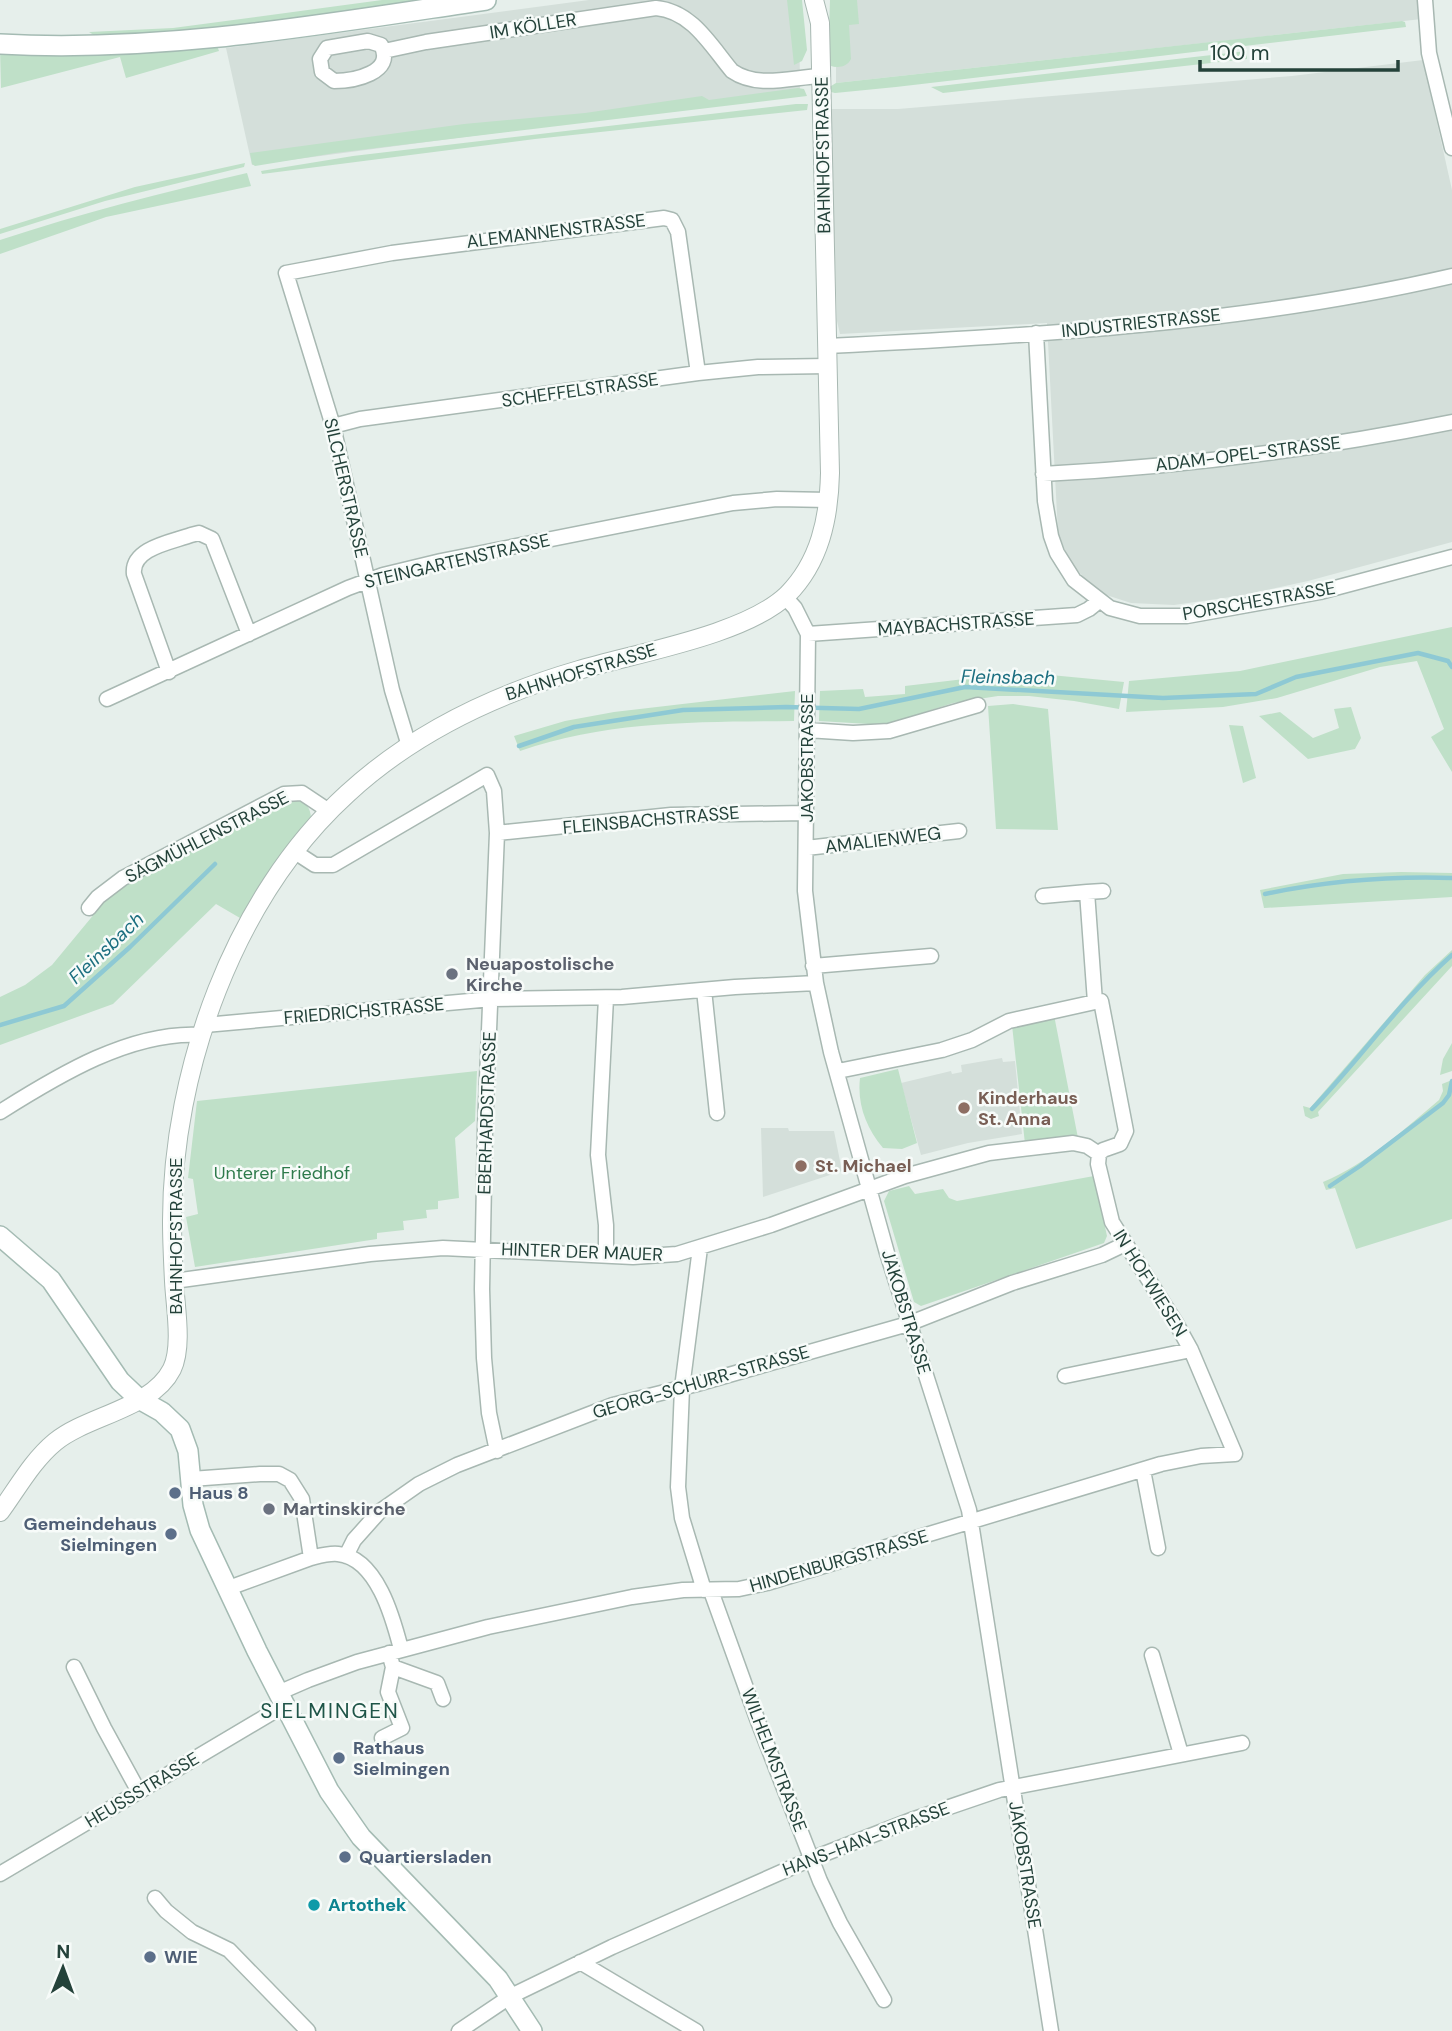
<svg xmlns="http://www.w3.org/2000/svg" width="1452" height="2031" font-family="'DM Sans',sans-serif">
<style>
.built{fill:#d4dfda}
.green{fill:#bfe0c8}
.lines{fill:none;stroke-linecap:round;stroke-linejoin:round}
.stream{stroke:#8ec9d4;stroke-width:4.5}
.minor-casing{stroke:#a8b8b2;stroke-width:17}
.tertiary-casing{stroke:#a8b8b2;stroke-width:20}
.secondary-casing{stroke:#a4bbb3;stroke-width:22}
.minor{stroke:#fff;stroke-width:14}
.tertiary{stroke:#fff;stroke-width:18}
.secondary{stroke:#fff;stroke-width:19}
.worship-dot{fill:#6b7280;stroke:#f7fbf9;stroke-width:2.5}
.education-dot{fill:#8d6e63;stroke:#f7fbf9;stroke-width:2.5}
.service-dot{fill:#5c6f8a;stroke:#f7fbf9;stroke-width:2.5}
.culture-dot{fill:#0f9aa8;stroke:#f7fbf9;stroke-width:2.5}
.labels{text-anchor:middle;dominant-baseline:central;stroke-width:5;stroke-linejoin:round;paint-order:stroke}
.street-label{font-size:18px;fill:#24423a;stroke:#f7fbf9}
.worship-label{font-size:18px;font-weight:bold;fill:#5b616d;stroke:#f7fbf9;text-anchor:start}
.education-label{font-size:18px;font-weight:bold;fill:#785e54;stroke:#f7fbf9;text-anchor:start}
.park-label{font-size:18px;fill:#2d7a4b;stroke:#f7fbf9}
.service-label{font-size:18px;font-weight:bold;fill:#4e5e75;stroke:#f7fbf9;text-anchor:start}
.culture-label{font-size:18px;font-weight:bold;fill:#0d838f;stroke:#f7fbf9;text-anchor:start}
.water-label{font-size:19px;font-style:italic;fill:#1c6f80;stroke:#f7fbf9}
.quarter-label{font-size:21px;letter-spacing:2px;fill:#1f5548;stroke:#f7fbf9}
</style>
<rect width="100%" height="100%" fill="#e6efeb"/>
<path class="built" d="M589,0H799L800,93L252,165L226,48Z
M839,0H1420L1422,19L836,83V67L832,66Z
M1423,60L1452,190V542L1308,581L1238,596L1174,605L1131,603L1097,592L1070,562L1058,533L1047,323L840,334L837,321L830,109H898L1292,76Z
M1002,1058L1003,1062L1015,1061L1022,1134L968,1143L921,1155L901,1083L951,1071L952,1074L962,1072L961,1065Z
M761,1128H788L789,1131H834L842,1171L763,1197Z"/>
<path class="green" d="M382,0H426L199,31L97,37L89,32L173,28Z
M787,0H802L807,50L802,61L794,65Z
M830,0H857L859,24L849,25L851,59C847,67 839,68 831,66L828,60Z
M1402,21L1405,22L1406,27L896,87L835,93L831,92V86L836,83Z
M216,43L219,51L126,78L120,57L1,88L0,48Z
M1247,51V59L943,93L931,87Z
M798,88L804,89L807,96L335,153L255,166L252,164L250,153L464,124L585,113L702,96L709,100Z
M796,104H808L807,110L535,139L262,174L261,171L353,156Z
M245,163L244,167L105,201L0,234V229L135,187Z
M247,173L251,186L106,217L0,254V240C82,213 164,192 247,173Z
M1452,627V772L1431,737L1444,729L1417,661L1380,667L1277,698L1223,707L1126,712L1129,681L1240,671Z
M1040,674L1124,682L1119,709L1074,701L1029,696H998L953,703L885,725L819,721L820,691L863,689L865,697L905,694V686L973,678Z
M795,691L794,721C700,722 611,720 520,751L514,736L565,721L614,712Z
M1013,704L1048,709L1058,830L996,829L988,706Z
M1351,707L1361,738L1355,749L1308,759L1259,716L1280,712L1313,738L1339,728L1334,709Z
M1229,725L1243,726L1256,778L1243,783Z
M296,796C305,803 311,807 311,819L240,918L216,904L113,1004L0,1045V997L25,985L52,965L119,884Z
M1401,872L1452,873V897L1264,908L1260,890L1343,874Z
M1452,950V966L1318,1112L1319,1116L1311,1119L1305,1116L1303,1106L1310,1108L1425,975Z
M1054,1015L1078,1138L1025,1144L1012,1025Z
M1452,1043V1071L1440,1075L1443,1059Z
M898,1069L917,1143L902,1149L883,1148C866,1128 857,1104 860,1078Z
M477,1071L475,1121L455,1138L459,1198L438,1201V1209L426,1210L427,1218L403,1221L404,1230L377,1233V1239L195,1267L186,1217L198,1214L193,1179L188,1178L197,1101Z
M1452,1080V1219L1356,1249L1335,1188L1326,1190L1323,1182C1367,1164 1403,1130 1439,1100L1443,1091L1442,1084Z
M1094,1176L1107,1236L1104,1243L921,1306L914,1302L884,1201L889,1191L909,1186L915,1194L943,1189L949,1198L957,1201Z"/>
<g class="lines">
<path class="stream" d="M519,746L574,727L683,710L786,707L859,709L965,687L1163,698L1256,694L1296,677L1418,653L1448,661L1452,667
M1265,894C1327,881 1388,876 1452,878
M0,1025L64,1006L130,947L215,864
M1312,1109C1360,1059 1400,1001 1452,955
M1330,1186L1360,1166L1443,1103L1449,1095L1452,1081"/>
<defs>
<path id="minor" d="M1425,0L1429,53L1452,148
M368,41L381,45C396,73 353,81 334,81L322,72L320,59L327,48Z
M384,51L426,42L656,8C692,11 711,46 732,71C758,89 792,77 821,76
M1036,333L1045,501L1051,536L1057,553L1074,580L1110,608L1140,616H1187L1320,592L1452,557
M827,346C1036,336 1248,323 1452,276
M333,426L360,419L698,373L758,367L828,366
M1043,474C1180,467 1317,449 1452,422
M785,597L795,608L808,634L805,891L816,983L831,1052L887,1253L969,1510L1051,2031
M808,634L1077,615L1089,609L1099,601
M169,672L134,574C131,548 172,542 191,535L199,533L212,539L249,634
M107,699L348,588L383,575L441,561L733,503L777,499L829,500
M807,730L853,733L889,731L978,705
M409,746L392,690L333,426L286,273L392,253L664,218L672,220L678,232L698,373
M497,833L671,815L806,813
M806,848L959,831
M295,852L315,865H333L487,775L494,791L497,833L485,1129L482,1289L484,1358L489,1413L497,1451
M1087,892L1103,891
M1043,896L1087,892L1095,1002
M89,908L98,897L123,878L284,794L302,793L329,811
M813,966L931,956
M704,990L717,1113
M205,1025L492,999L622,997L735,987L816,983
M838,1071L942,1050L972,1040L1009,1021L1095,1002
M0,1112C57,1076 132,1030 202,1035
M700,1248L682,1388L678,1487L682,1518L704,1590
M606,1256V1225L598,1155L606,998
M174,1281L370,1254L443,1248L633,1257L677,1254L771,1225L905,1176L989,1153L1073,1143L1087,1146L1099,1154
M1065,1376L1191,1350
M1143,1470L1158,1548
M191,1479L260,1474H279L290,1480L302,1499L311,1558
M346,1556L354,1540L379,1512L419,1484L457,1465L613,1405L697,1384L908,1324L1012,1283L1102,1255L1125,1244
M226,1589L311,1558C319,1556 329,1553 338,1554C377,1558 393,1618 401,1649
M711,1591L759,1724L820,1881L840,1923L884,2000
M1152,1655L1181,1754
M74,1667L104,1728L139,1792
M393,1667L437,1683L443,1699
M278,1693L308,1680L357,1662L488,1627L632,1597L683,1590L739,1589L767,1583L1161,1464L1201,1456L1235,1454L1191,1350L1176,1323L1112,1222L1098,1164L1099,1154L1103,1150L1120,1144L1126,1131L1101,1001L1095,1002
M382,1738L402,1728L388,1692L393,1667L389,1653
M0,1874L285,1705
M155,1898L166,1911L192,1932L229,1950L308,2031
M580,1962L696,2031
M459,2031L511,1996L612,1947L811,1859L914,1819L999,1790L1242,1743"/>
<path id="tertiary" d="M0,1512C17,1489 32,1461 55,1442C88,1415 152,1409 172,1369C183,1346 175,1305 174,1281C173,1261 172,1241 172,1221C172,1071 234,897 347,794C413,733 493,695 579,670C636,653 745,635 787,595C820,562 829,518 830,473L820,23L814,0"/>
<path id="secondary" d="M0,44C163,53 325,24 486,0
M0,1236L51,1280L120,1381L139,1399L162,1412L180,1429L188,1451L193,1505L200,1530L257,1651L329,1791L361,1837L498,1979L532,2031"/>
</defs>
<use href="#minor" class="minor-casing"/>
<use href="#tertiary" class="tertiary-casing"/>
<use href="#secondary" class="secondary-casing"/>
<use href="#minor" class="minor"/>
<use href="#tertiary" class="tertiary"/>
<use href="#secondary" class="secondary"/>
</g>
<g class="worship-dot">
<circle cx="452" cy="974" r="7"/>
<circle cx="269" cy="1509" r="7"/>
</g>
<g class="education-dot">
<circle cx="964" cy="1108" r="7"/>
<circle cx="801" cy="1166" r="7"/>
</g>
<g class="service-dot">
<circle cx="175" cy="1493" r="7"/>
<circle cx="171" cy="1534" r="7"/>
<circle cx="339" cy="1758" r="7"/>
<circle cx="345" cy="1857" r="7"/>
<circle cx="150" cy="1957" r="7"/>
</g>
<circle class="culture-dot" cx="314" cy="1905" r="7"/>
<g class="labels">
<g class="street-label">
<text transform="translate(533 26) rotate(-9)">IM KÖLLER</text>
<text transform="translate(823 155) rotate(-91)">BAHNHOFSTRASSE</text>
<text transform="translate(556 231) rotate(-7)">ALEMANNENSTRASSE</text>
<text transform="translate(1141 323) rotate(-6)">INDUSTRIESTRASSE</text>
<text transform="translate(580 390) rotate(-8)">SCHEFFELSTRASSE</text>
<text transform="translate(1248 454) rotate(-7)">ADAM-OPEL-STRASSE</text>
<text transform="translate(346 488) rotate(77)">SILCHERSTRASSE</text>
<text transform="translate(457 561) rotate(-13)">STEINGARTENSTRASSE</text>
<text transform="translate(1259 601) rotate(-10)">PORSCHESTRASSE</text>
<text transform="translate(956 624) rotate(-4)">MAYBACHSTRASSE</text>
<text transform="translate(581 672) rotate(-17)">BAHNHOFSTRASSE</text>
<text transform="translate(807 758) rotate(-90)">JAKOBSTRASSE</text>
<text transform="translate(651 820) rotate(-5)">FLEINSBACHSTRASSE</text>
<text transform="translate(207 837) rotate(-27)">SÄGMÜHLENSTRASSE</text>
<text transform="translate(883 840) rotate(-7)">AMALIENWEG</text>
<text transform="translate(364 1011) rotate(-5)">FRIEDRICHSTRASSE</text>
<text transform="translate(487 1113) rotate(-88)">EBERHARDSTRASSE</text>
<text transform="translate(176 1236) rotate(-90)">BAHNHOFSTRASSE</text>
<text transform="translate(582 1252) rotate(2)">HINTER DER MAUER</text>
<text transform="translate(1150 1283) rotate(58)">IN HOFWIESEN</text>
<text transform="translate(906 1312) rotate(73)">JAKOBSTRASSE</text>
<text transform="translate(701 1382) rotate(-16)">GEORG-SCHURR-STRASSE</text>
<text transform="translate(839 1561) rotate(-16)">HINDENBURGSTRASSE</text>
<text transform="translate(774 1760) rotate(69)">WILHELMSTRASSE</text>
<text transform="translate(142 1790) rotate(-31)">HEUSSSTRASSE</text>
<text transform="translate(866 1839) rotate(-21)">HANS-HAN-STRASSE</text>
<text transform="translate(1025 1865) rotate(81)">JAKOBSTRASSE</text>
</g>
<g class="worship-label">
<text x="466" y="964">Neuapostolische<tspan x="466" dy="21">Kirche</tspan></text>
<text x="283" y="1509">Martinskirche</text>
</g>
<g class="education-label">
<text x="978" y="1098">Kinderhaus<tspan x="978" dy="21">St. Anna</tspan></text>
<text x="815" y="1166">St. Michael</text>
</g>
<g class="park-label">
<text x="282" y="1173">Unterer Friedhof</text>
</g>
<g class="service-label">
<text x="189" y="1493">Haus 8</text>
<text x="157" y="1524" text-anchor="end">Gemeindehaus<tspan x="157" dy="21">Sielmingen</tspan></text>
<text x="353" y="1748">Rathaus<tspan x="353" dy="21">Sielmingen</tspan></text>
<text x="359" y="1857">Quartiersladen</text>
<text x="164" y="1957">WIE</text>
</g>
<g class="culture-label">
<text x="328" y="1905">Artothek</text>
</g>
<g class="water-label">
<text transform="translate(1008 677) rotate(1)">Fleinsbach</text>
<text transform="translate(106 948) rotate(-43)">Fleinsbach</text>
</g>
<g class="quarter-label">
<text x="330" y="1711">SIELMINGEN</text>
</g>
</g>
<g transform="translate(63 1968) rotate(1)" stroke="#f7fbf9" stroke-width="5" paint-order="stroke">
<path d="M0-5L12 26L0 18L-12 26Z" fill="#24423a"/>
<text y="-10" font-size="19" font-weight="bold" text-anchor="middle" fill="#24423a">N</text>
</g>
<path d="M1200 60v10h198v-10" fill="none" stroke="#24423a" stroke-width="3.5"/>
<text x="1210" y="60" font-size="21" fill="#24423a" stroke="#f7fbf9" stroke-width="5" paint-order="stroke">100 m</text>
</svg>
